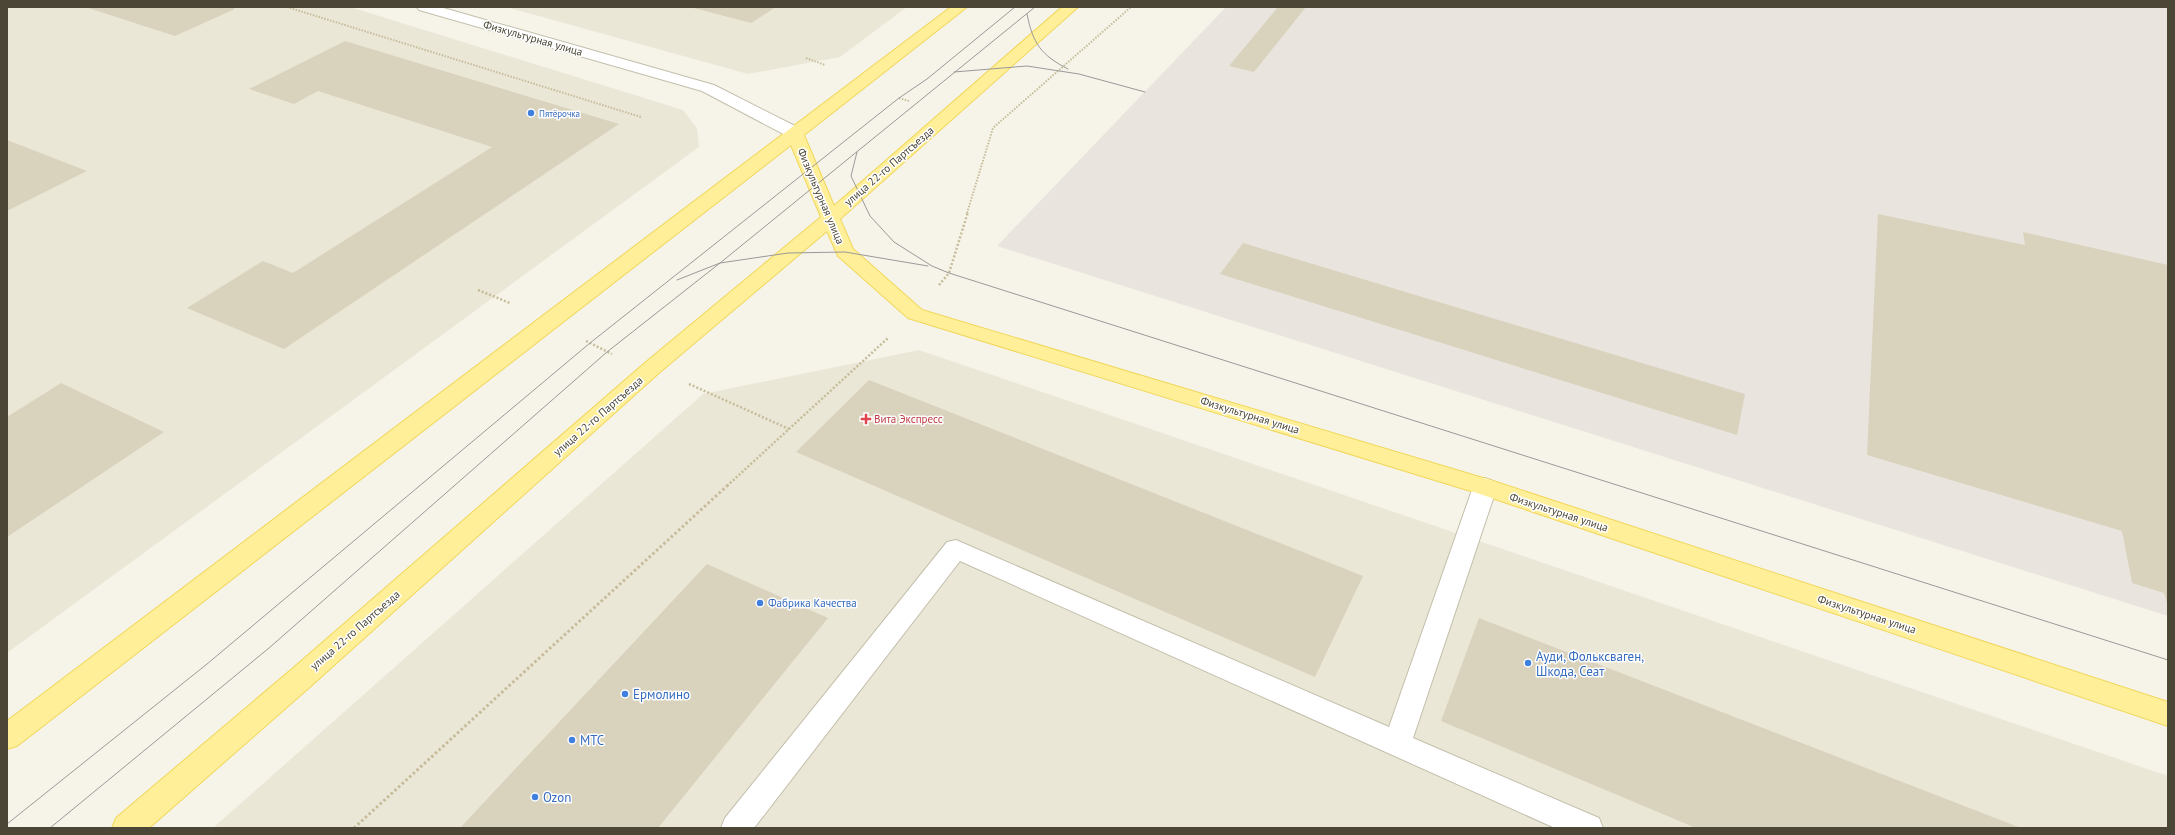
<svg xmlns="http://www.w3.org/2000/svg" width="2175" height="835" font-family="'PT Sans',sans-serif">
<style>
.residential{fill:#ebe7d7}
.industrial{fill:#e9e5de}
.building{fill:#d9d2bd}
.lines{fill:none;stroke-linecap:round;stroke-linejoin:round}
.minor-casing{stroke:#c3beaa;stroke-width:2}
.major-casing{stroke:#f1d75c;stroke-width:2}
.path-far2{stroke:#c6bc9a;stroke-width:2;stroke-dasharray:1.5 1.5;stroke-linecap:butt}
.path-far1{stroke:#c6bc9a;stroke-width:2.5;stroke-dasharray:2 2;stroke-linecap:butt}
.path{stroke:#c6bc9a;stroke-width:3;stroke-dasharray:2.5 2.5;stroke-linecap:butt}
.minor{fill:#fff;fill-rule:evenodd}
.major{fill:#ffef99;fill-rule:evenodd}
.tram{stroke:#999;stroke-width:1}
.shop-dot{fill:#3f7fe0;stroke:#fff;stroke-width:1.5}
.health-dot{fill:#e0444e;stroke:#fff;stroke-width:1.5}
.labels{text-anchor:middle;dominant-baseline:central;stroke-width:3;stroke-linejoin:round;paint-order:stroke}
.far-shop-label{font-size:9px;fill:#366cbe;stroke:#fff;text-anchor:start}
.street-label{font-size:11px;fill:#4b4636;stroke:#fff}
.health-label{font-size:11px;fill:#be3a42;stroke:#fff;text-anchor:start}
.shop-label{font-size:11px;fill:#366cbe;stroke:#fff;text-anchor:start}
.near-shop-label{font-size:13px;fill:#366cbe;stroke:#fff;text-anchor:start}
</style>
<rect width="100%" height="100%" fill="#f6f4e9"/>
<path class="residential" d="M7,7H350L683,110L697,128L699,147L7,653Z
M506,7H907L840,57L748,74Z
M919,350L2168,776V828H213L703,394Z"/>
<path class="industrial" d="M1226,7H2168V616L997,246Z"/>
<path class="building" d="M85,7H230L235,9L175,36Z
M690,7H776L751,23Z
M1278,7H1306L1254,72L1229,66Z
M345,41L619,124L284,349L187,308L263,261L293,273L492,147L318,91L294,104L249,89Z
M7,140L87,171L7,211Z
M1878,214L2025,245L2023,232L2168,265V606L2164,593L2132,583L2122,531L1867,455Z
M1243,243L1745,394L1737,435L1220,274Z
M869,380L1363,576L1315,677L796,452Z
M61,383L164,432L7,537V417Z
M707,564L828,618L658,828H460Z
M1479,618L2021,828H1696L1441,721Z"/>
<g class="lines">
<defs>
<path id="minor" d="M417,7H440L714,85L801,129L803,133L801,137H789L702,91L419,10Z
M1485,478L1493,481L1497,487L1413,738L1599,818L1603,828H1555L960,561L754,828H721L725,818L947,542L956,540L1389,727L1473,487L1477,481Z"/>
<path id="major" d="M951,7H967L804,135L834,206L1062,7H1078L840,219L853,249L922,310L1493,481L2168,702V726L1477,493L908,318L838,256L827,231L660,372L312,685L149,828H112L116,818L292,669L646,362L821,217L791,145L17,746L7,749V721Z"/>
</defs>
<use href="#minor" class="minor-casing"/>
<use href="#major" class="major-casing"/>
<path class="path-far2" d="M287,7L641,117
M806,58L825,65
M899,98L909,101
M967,213L993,128L1131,7"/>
<path class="path-far1" d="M939,285L949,273L968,212
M478,290L510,303
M586,341L612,354
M689,384L789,429
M727,486L888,338"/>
<path class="path" d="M354,828L728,485"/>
<use href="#minor" class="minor"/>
<use href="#major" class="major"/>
<path class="tram" d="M1027,14C1033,44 1041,55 1068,69
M954,72L1027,66L1079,74L1145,92
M857,152L851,176L870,216L894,242L932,266L949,273L2168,660
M677,280L720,263L788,253L845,252L928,266
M7,824L207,664L590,343L899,98L927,79L1015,7
M50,828L269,648L607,352L720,263L1035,7"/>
</g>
<g class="shop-dot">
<circle cx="531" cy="113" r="4"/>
<circle cx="760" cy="603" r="4"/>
<circle cx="1528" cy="663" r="4"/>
<circle cx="625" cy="694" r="4"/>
<circle cx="572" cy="740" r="4"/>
<circle cx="535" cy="797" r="4"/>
</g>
<path class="health-dot" d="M864 413h4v4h4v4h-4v4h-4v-4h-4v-4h4z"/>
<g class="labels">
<g class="far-shop-label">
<text x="539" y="113">Пятёрочка</text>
</g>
<g class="street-label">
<text transform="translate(533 38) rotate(16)">Физкультурная улица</text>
<text transform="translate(889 166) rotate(-41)">улица 22-го Партсъезда</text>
<text transform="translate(821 196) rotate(67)">Физкультурная улица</text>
<text transform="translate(1250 415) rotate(17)">Физкультурная улица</text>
<text transform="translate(598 416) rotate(-41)">улица 22-го Партсъезда</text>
<text transform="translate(1559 512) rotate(18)">Физкультурная улица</text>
<text transform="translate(1867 614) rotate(18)">Физкультурная улица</text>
<text transform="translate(355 630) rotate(-41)">улица 22-го Партсъезда</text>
</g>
<g class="health-label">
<text x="874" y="419">Вита Экспресс</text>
</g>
<g class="shop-label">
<text x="768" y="603">Фабрика Качества</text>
</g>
<g class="near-shop-label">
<text x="1536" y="656">Ауди, Фольксваген,<tspan x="1536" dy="15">Шкода, Сеат</tspan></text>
<text x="633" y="694">Ермолино</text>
<text x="580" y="740">МТС</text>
<text x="543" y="797">Ozon</text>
</g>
</g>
<rect width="2175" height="835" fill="none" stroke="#4b4636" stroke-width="16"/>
</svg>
